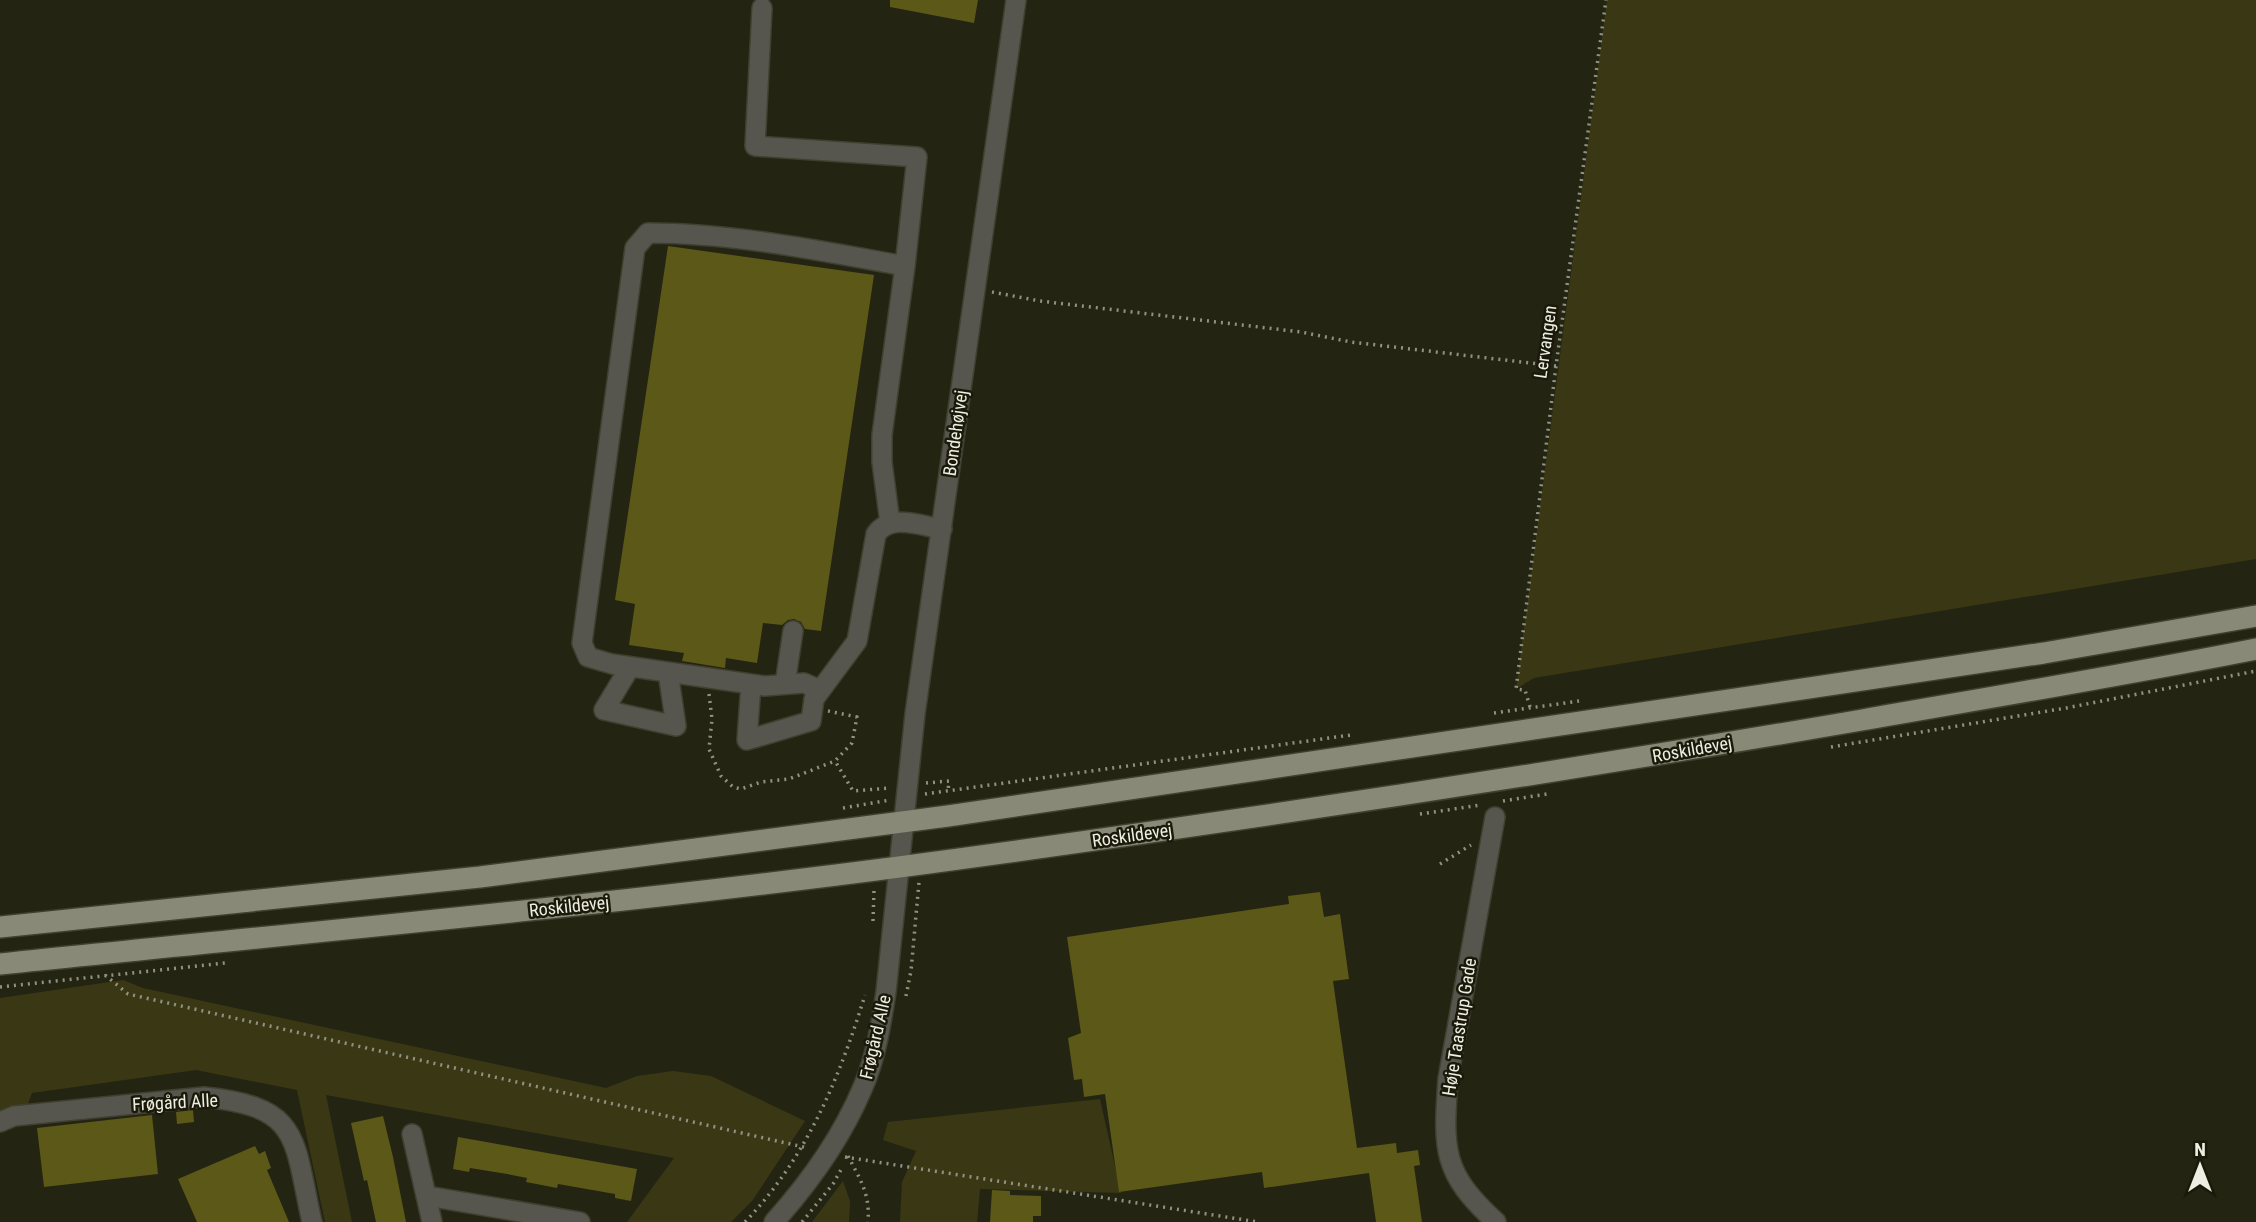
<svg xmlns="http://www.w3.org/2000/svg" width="2256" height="1222" font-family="'Roboto Condensed',sans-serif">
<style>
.green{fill:#3a3814}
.building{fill:#5b5818}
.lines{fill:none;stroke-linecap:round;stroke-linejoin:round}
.minor-casing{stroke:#404030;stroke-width:22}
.major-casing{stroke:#404030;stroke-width:24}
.path{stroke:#929284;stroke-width:3.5;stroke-dasharray:2 5;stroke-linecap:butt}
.minor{stroke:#56564e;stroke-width:19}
.major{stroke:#898978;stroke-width:21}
.labels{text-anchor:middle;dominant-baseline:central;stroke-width:5;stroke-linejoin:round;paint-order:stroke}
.street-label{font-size:18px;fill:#eeeee3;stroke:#1b1a0a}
</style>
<rect width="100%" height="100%" fill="#242413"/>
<path class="green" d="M1607,0H2256V559L1534,678L1516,689Z
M123,980L143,988L606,1088L637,1076L673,1071L711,1076L805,1121L752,1201L731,1222H627L674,1158L326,1095L352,1222H325L297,1090L196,1070L32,1093L27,1106L0,1114V998Z
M1100,1099L1121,1193L980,1189L977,1222H900L902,1182L916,1151L883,1140L888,1122Z
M843,1181L850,1201L849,1222H812Z"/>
<path class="building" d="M890,0H978L974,23L890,7Z
M668,246L874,275L821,631L805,629L801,622L794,619L788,620L782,625L763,623L757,663L726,658L725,668L682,661L684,653L629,645L635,604L615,600Z
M1320,892L1324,917L1340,914L1349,979L1333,981L1357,1148L1396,1143L1397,1153L1418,1150L1420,1165L1414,1166L1422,1222H1376L1369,1173L1264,1188L1262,1172L1119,1192L1105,1094L1084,1097L1082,1079L1074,1080L1068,1038L1081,1033L1067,937L1289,904L1288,896Z
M193,1110L194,1122L177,1124L176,1112Z
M152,1115L158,1174L44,1187L37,1128Z
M383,1116L393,1157L406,1222H376L367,1180L364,1181L351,1123Z
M458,1137L637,1169L631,1201L615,1198V1194L558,1184L557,1188L526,1182L527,1178L507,1174L470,1168L469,1172L453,1169Z
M255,1146L259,1154L265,1151L271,1168L267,1170L289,1222H197L178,1179Z
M992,1190L1010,1191V1195L1041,1196V1216H1033V1222H990Z"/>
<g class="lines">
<defs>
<path id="minor" d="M762,8L755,146L917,157L905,266
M630,667L604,710L676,726L668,672
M751,684L747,740L811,721L814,699L857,641L876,534C891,513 921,526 942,529
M785,684L793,631
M820,690L804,683L765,686L612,664L588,657L582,643L635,248L648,233C734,233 821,251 905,266L882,435V462L890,523
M1495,817L1448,1079C1443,1150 1442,1173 1496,1222
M0,1122L14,1116L204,1097C302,1107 293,1138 312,1222
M412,1134L432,1222
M427,1196L580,1222
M774,1222C810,1182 842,1137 863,1087C876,1057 881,1024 886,992L915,714L1016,0"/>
<path id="major" d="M0,927L480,877L948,816L2044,653L2256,616
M0,964C300,933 601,906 899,867C1221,824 1542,775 1862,720C1993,697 2125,675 2256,649"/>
</defs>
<use href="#minor" class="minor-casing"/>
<use href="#major" class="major-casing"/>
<path class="path" d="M992,292L1040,301L1301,332L1351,342L1556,366
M709,694L712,719L709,749L721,776L733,787L741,789L761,782L789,779L835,761
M1530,707L1525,690L1516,689L1556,366L1606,0
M828,711L857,717L852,743L835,761L853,791L890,788
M1494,713L1579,701
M1831,747L2066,708L2256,671
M926,783L949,781L948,791
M925,794L1351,735
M1503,801L1547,794
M843,808L890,800
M1420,814L1481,805
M1440,864L1471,845
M873,921L874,890
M105,975L128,994L808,1148
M0,987L225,963
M906,996L911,971L919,882
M848,1156C861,1181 870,1194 868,1222
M845,1157L1258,1222
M745,1222C807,1157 839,1079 865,995
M802,1222L833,1184L843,1166"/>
<use href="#minor" class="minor"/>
<use href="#major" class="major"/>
</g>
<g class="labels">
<g class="street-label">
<text transform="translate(1545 342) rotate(-82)">Lervangen</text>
<text transform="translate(955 433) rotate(-82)">Bondehøjvej</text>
<text transform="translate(1692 749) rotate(-10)">Roskildevej</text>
<text transform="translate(1132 835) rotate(-8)">Roskildevej</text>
<text transform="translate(569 906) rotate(-6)">Roskildevej</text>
<text transform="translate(1459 1027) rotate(-81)">Høje Taastrup Gade</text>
<text transform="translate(875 1037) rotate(-77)">Frøgård Alle</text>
<text transform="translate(175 1102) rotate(-3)">Frøgård Alle</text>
</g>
</g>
<g transform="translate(2200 1166)" stroke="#1b1a0a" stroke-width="5" paint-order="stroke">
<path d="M0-5L12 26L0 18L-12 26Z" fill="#eeeee3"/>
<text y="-10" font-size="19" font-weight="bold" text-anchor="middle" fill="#eeeee3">N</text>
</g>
</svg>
